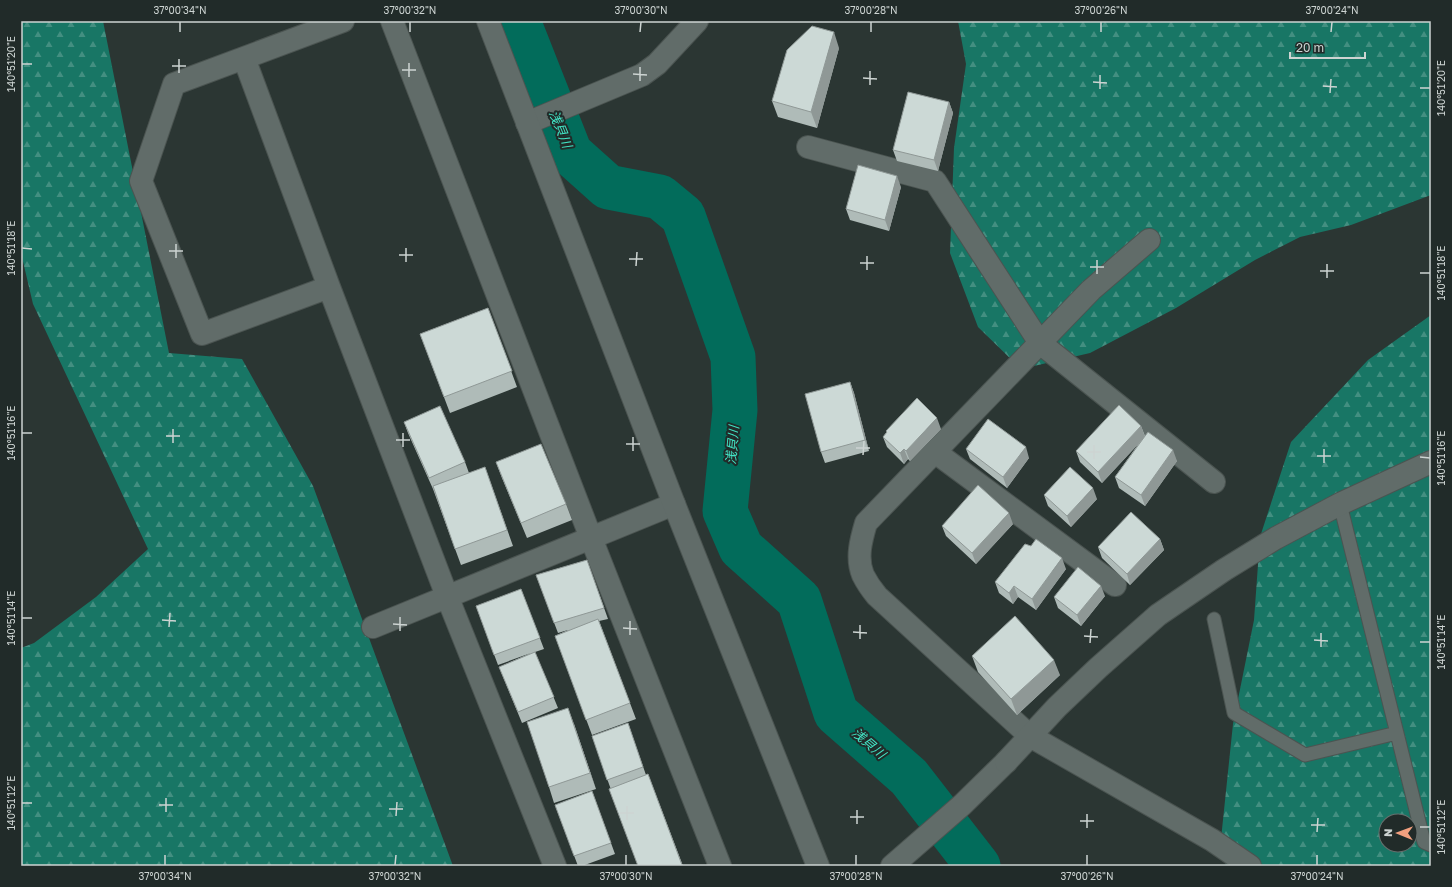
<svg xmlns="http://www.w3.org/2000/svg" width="1452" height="887" font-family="'Golos Text','Noto Sans JP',sans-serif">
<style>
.forest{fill:url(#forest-firs);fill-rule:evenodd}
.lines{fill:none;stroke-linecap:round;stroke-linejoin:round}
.river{stroke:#026c5b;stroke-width:45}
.service-casing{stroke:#4b5451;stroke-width:15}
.minor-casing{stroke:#4b5451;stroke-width:24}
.tertiary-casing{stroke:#4b5451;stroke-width:24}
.service{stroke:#616c69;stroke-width:13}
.minor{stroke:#616c69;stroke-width:22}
.tertiary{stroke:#616c69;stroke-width:22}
.wall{fill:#afbbb8}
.shaded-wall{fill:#8f9896}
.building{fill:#ccd9d6;stroke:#8f9896}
.ticks{fill:none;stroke:#cdd4d2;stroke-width:1.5}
.labels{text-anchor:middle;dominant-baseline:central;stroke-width:4;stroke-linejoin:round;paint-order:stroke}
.water-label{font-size:13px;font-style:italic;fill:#42e5c6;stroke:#212b29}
.neatline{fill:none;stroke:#cdd4d2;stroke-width:1.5}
.ticks-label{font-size:10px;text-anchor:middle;fill:#cdd4d2}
</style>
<defs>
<pattern id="forest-firs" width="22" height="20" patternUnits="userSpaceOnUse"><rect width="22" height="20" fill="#187665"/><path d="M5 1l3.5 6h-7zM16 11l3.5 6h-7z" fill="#438f81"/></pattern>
</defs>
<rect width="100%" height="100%" fill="#2b3633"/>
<path class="forest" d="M21,21H103L169,353L242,359L313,486L453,866H21V648L34,643L96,597L148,549L33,304L21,253Z
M958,21H1431V195L1351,225L1300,237L1255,260L1176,308L1090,353L1021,369L978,327L950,253L954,148L966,64Z
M1431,315V866H1226L1221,839L1233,724L1254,620L1260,537L1291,442L1368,360ZM1386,821H1410V845H1386Z"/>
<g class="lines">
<path class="river" d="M518,21L570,153L608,187L660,197L683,216L733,357L735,410L725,511L741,548L799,600L836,713L909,777L978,866"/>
<defs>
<path id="service" d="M1340,504L1424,842L1431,845
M1214,619L1234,713L1305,755L1397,733"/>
<path id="minor" d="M392,21L591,538L720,866
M244,58L329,287L447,596L555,866
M527,123L642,75L657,64L697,21
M808,147L935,181L1040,343L1214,482
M329,287L202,334L141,181L174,84L343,21
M935,452L1115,585
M373,627L674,504
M1030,736L877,596C872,590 867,583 863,575C856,558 861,540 866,523L1091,290L1149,240
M892,866L962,805L1006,762"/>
<path id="tertiary" d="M488,21L674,504L818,866
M1030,736L1212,840L1250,866
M1006,762L1057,707L1098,668L1158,615L1224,570L1276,538L1340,504L1431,462"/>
</defs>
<use href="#service" class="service-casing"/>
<use href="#minor" class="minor-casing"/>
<use href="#tertiary" class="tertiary-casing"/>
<use href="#service" class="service"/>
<use href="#minor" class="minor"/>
<use href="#tertiary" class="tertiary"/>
</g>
<path class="wall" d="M839,48L817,128L778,117L772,101Z
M949,102L953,113L938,171L897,161L893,150Z
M901,187L889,231L850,220L846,209Z
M488,308L517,387L450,413L420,334Z
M850,382L854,393L869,451L825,463L821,452Z
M404,422L465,462L469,473L485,467L513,546L461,565L433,489L408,433Z
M1141,426L1145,436L1177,461L1145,506L1119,488L1115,477L1139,443L1102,483L1080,462L1076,451Z
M941,429L910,461L908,459L904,464L887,447L883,437L886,433V431Z
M966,449L1029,458L1007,488L970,459Z
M496,462L566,504L572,520L527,538L502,478Z
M1044,495L1097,499L1071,527L1048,506Z
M1013,524L976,564L946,536L942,526Z
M1160,539L1164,550L1130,585L1102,558L1098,547Z
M587,560L608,619L599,621L636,719L592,735L555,636L568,630L558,633L536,575Z
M1066,569L1036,610L1018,597L1013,604L999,593L995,582Z
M521,589L544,649L535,652L558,708L522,723L499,667L531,653L498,665L476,606Z
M1105,596L1081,626L1058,608L1054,597Z
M972,656L1060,675L1017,715L978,672Z
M628,723L646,775L648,774L683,866H638L592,736Z
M574,724L596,789L554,803L549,787Z
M592,791L615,854L582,866H578L555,805Z"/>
<path class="shaded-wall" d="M834,32L839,48L817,128L811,112Z
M949,102L953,113L938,171L934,160Z
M897,176L901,187L889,231L885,220Z
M850,382L854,393L869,451L865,440Z
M937,418L941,429L910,461L906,451Z
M1141,426L1145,437L1102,483L1098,472Z
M1026,447L1029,458L1007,488L1003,477Z
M904,449L908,459L904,464L900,453Z
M1173,450L1177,461L1145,506L1141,495Z
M1093,488L1097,499L1071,527L1067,516Z
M1009,513L1013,524L976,564L972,553Z
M1160,539L1164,550L1130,585L1127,574Z
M1062,558L1066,569L1036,610L1032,599Z
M1014,586L1018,597L1013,604L1009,593Z
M1101,586L1105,596L1081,626L1077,615Z
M1054,660L1060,675L1017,715L1011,699Z
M568,708L574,724L596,789L590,773Z"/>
<path class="building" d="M812,26L834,32L811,112L772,101L787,50Z
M908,92L949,102L934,160L893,150Z
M858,165L897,176L885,220L846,209Z
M488,308L512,371L444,397L420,334Z
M850,382L865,440L821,452L805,394Z
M917,398L937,418L906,451L904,449L900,453L883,437L887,432L886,431Z
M1119,405L1141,426L1098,472L1076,451Z
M440,406L465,462L429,478L404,422Z
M988,419L1026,447L1003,477L966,449Z
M1148,432L1173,450L1141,495L1115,477Z
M541,444L566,504L521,523L496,462Z
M485,467L507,530L455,549L433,486Z
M1070,467L1093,488L1067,516L1044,495Z
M978,485L1009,513L972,553L942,526Z
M1131,512L1160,539L1127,574L1098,547Z
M1036,539L1062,558L1032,599L1014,586L1009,593L995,582L1025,544L1031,546Z
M587,560L604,608L554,623L536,575Z
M1078,567L1101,586L1077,615L1054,597Z
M521,589L540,638L494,655L476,606Z
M1015,616L1054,660L1011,699L972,656Z
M598,619L630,703L586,720L555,636Z
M535,652L554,697L518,712L499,667Z
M568,708L590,773L549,787L527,722Z
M628,723L643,767L607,780L592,736Z
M648,774L682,865L680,866H638L609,789Z
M592,791L611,843L574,856L555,805Z"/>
<path class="ticks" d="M180,32V22M410,32V22M640,32L641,22M871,32V22M1101,32V22M1331,32L1332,22M22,64H32M172,66H186M402,70H416M179,73V59M633,74L647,75M409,77V63M863,78L877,79M640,81V67M1093,82L1107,83M870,85V71M1323,86L1337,87M1420,88H1430M1100,89V75M1330,93L1331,79M22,248L32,249M169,251H183M399,255H413M176,258V244M629,259H643M406,262V248M860,263H874M636,266L637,252M1090,267H1104M867,270V256M1320,271H1334M1420,273H1430M1097,274V260M1327,278V264M22,433H32M166,436H180M396,440H410M173,443V429M626,444H640M403,447V433M856,448H870M633,451V437M1087,452H1101M863,455L864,441M1317,456H1331M1420,457L1430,458M1094,459V445M1324,463V449M22,618H32M162,620L176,621M393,624L407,625M169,627L170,613M623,628L637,629M400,631V617M853,632L867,633M630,635V621M1084,636L1098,637M860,639V625M1314,640L1328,641M1420,642H1430M1090,643L1091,629M1321,647V633M22,803H32M159,805H173M389,809H403M166,812V798M620,813H634M396,816L397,802M850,817H864M627,820V806M1080,821H1094M857,824V810M1311,825H1325M1420,827H1430M1087,828V814M1317,832L1318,818M165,865V855M395,865L396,855M626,865V855M856,865V855M1087,865V855M1317,865V855"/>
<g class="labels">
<g class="water-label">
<text transform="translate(561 129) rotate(68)">浅貝川</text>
<text transform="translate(732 445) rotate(-85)">浅貝川</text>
<text transform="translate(869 743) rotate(41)">浅貝川</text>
</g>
</g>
<rect width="1452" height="887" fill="none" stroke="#212b29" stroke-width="44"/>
<g transform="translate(1398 833) rotate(271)"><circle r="19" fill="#212b29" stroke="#666f6d"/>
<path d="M0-3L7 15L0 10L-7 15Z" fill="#f2a07f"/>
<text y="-6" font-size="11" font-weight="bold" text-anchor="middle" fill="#cdd4d2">N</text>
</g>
<path d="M1290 52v6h75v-6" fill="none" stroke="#cdd4d2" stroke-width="2"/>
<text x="1296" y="52" font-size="12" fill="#cdd4d2" stroke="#212b29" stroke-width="3" paint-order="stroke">20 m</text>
<rect x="22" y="22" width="1408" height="843" class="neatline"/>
<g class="ticks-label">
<text x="180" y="14">37°00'34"N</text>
<text x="410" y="14">37°00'32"N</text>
<text x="641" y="14">37°00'30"N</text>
<text x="871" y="14">37°00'28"N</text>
<text x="1101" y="14">37°00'26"N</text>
<text x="1332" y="14">37°00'24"N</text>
<text transform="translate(11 64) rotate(-90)" y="4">140°51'20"E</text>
<text transform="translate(1441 88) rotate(-90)" y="4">140°51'20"E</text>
<text transform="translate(11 248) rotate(-90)" y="4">140°51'18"E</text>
<text transform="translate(1441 273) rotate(-90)" y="4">140°51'18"E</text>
<text transform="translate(11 433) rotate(-90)" y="4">140°51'16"E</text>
<text transform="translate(1441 458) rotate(-90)" y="4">140°51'16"E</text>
<text transform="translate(11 618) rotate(-90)" y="4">140°51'14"E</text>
<text transform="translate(1441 642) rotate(-90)" y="4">140°51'14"E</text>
<text transform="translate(11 803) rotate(-90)" y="4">140°51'12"E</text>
<text transform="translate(1441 827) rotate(-90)" y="4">140°51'12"E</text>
<text x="165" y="880">37°00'34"N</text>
<text x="395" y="880">37°00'32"N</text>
<text x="626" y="880">37°00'30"N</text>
<text x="856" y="880">37°00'28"N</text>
<text x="1087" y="880">37°00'26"N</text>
<text x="1317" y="880">37°00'24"N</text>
</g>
</svg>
